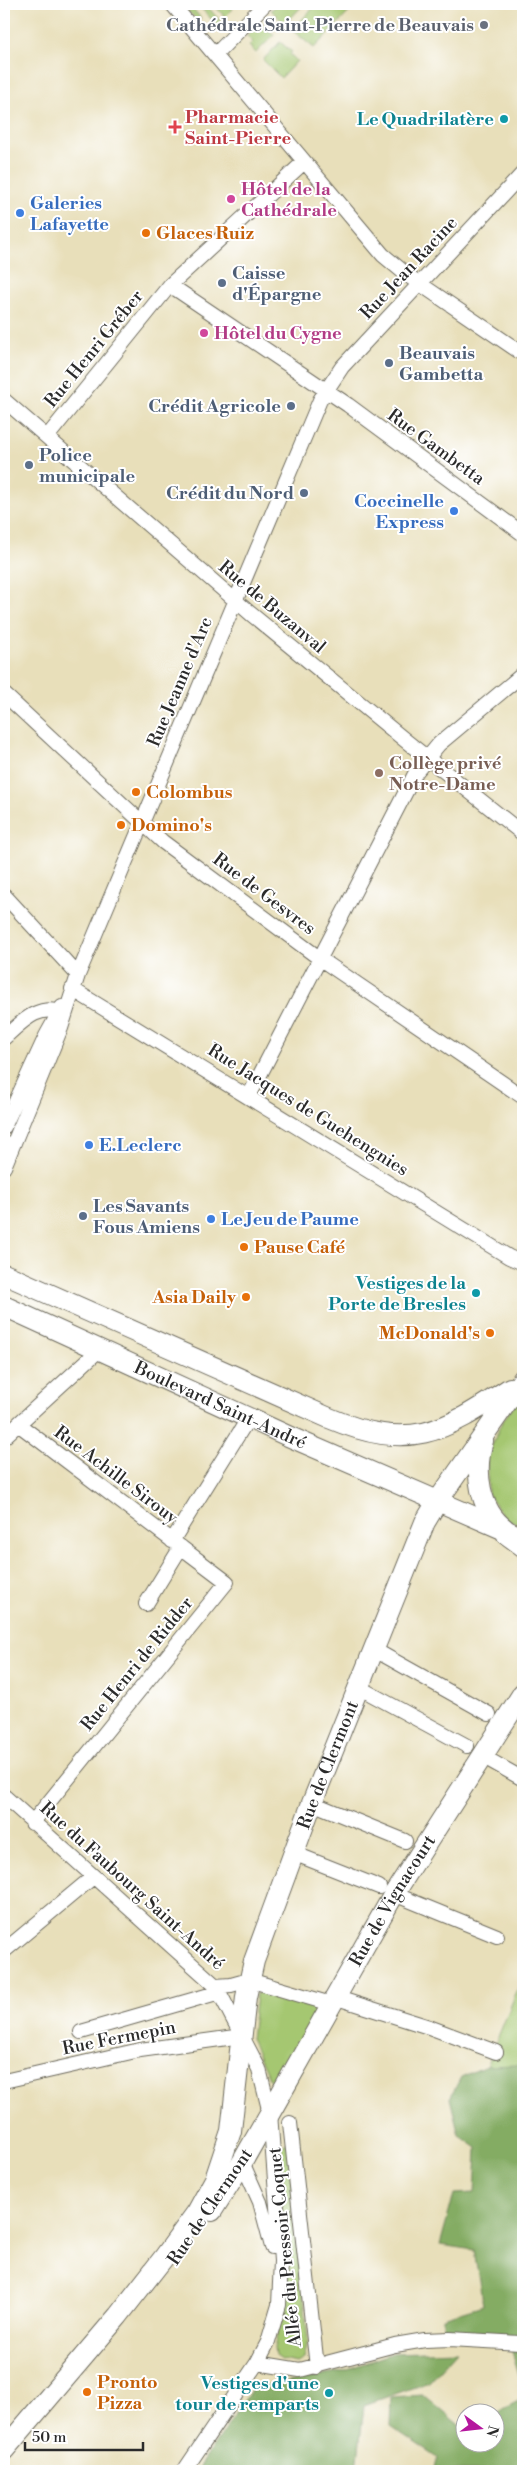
<svg xmlns="http://www.w3.org/2000/svg" width="527" height="2475" font-family="'Libre Bodoni',serif">
<style>
.green{fill:#a5c771;stroke:#68794e}
.forest{fill:#84ac63;stroke:#586c47}
.lines{fill:none;stroke-linecap:round;stroke-linejoin:round}
.street-casing{stroke:#6d6a5d;stroke-width:16}
.secondary-casing{stroke:#6d6a5d;stroke-width:22}
.street{stroke:#fff;stroke-width:14}
.secondary{stroke:#fff;stroke-width:20}
.worship-dot{fill:#6b7280;stroke:#fff;stroke-width:2}
.culture-dot{fill:#0f9aa8;stroke:#fff;stroke-width:2}
.health-dot{fill:#e0444e;stroke:#fff;stroke-width:2}
.hotel-dot{fill:#d1479c;stroke:#fff;stroke-width:2}
.shop-dot{fill:#3f7fe0;stroke:#fff;stroke-width:2}
.food-dot{fill:#e8710a;stroke:#fff;stroke-width:2}
.service-dot{fill:#5c6f8a;stroke:#fff;stroke-width:2}
.education-dot{fill:#8d6e63;stroke:#fff;stroke-width:2}
.labels{text-anchor:middle;dominant-baseline:central;stroke-width:4;stroke-linejoin:round;paint-order:stroke}
.worship-label{font-size:18px;font-weight:bold;fill:#5b616d;stroke:#fff;text-anchor:end}
.health-label{font-size:18px;font-weight:bold;fill:#be3a42;stroke:#fff;text-anchor:start}
.culture-label{font-size:18px;font-weight:bold;fill:#0d838f;stroke:#fff;text-anchor:end}
.hotel-label{font-size:18px;font-weight:bold;fill:#b23c85;stroke:#fff;text-anchor:start}
.shop-label{font-size:18px;font-weight:bold;fill:#366cbe;stroke:#fff;text-anchor:start}
.food-label{font-size:18px;font-weight:bold;fill:#c56008;stroke:#fff;text-anchor:start}
.street-label{font-size:18px;fill:#2b2b2b;stroke:#fff}
.service-label{font-size:18px;font-weight:bold;fill:#4e5e75;stroke:#fff;text-anchor:start}
.education-label{font-size:18px;font-weight:bold;fill:#785e54;stroke:#fff;text-anchor:start}
</style>
<rect width="100%" height="100%" fill="#fff"/>
<filter id="ink" filterUnits="userSpaceOnUse"><feTurbulence type="fractalNoise" baseFrequency=".02" numOctaves="2"/><feDisplacementMap in="SourceGraphic" scale="10" xChannelSelector="R" yChannelSelector="G"/><feConvolveMatrix kernelMatrix="1 2 1 2 8 2 1 2 1" color-interpolation-filters="sRGB"/></filter>
<filter id="wash" filterUnits="userSpaceOnUse"><feTurbulence type="fractalNoise" baseFrequency=".0096" numOctaves="4" result="noise"/><feDisplacementMap in="SourceGraphic" scale="20" xChannelSelector="R" yChannelSelector="G"/><feGaussianBlur stdDeviation="1.12" result="paint"/><feColorMatrix in="noise" values="0 0 0 0 0 0 0 0 0 0 0 0 0 0 0 0 0 1.4 0 .05"/><feComposite in="paint" operator="in"/></filter>
<g filter="url(#wash)">
<rect width="100%" height="100%" fill="#e8dfba"/>
<path class="green" d="M181,4H188L201,18L198,21Z
M197,4H205L222,23L220,28Z
M213,4H229L233,9L225,17Z
M278,4H304L285,24L271,10Z
M317,4H357L314,48L292,30Z
M260,22L274,35L256,53L249,46L253,42L247,36Z
M280,42L292,52L290,54L297,61L281,78L263,60Z
M523,1391V1526L504,1518L488,1494L487,1457L501,1424Z
M523,1976V2316L486,2066Z
M263,1991L319,2007L279,2083L272,2084L251,2039L256,1994Z
M289,2142L308,2340L304,2359L297,2363L281,2360L275,2356L274,2348L283,2311L280,2147Z"/>
<path class="forest" d="M523,2065V2388L508,2338L443,2337V2317L483,2305L474,2250L440,2245L454,2194L475,2193L477,2148L459,2135L450,2098L461,2077L486,2066Z
M457,2351L429,2382L364,2405L357,2469L364,2471H197L252,2389L342,2371L393,2353Z
M423,2395L464,2429V2442H494L495,2414L523,2399V2471H434L438,2458L390,2426L391,2397Z"/>
</g>
<g filter="url(#ink)">
<g class="lines">
<defs>
<path id="street" d="M172,4L383,255L407,275L523,354
M215,55L265,4
M170,285L348,405L523,534
M4,400L251,614L406,741L523,834
M47,437L170,285L304,162
M4,694L163,842L319,958L523,1097
M4,895L78,975
M72,989L509,1257L523,1263
M4,1038C23,1021 38,1003 65,1013
M249,1096L416,772L439,744L523,674
M4,1127L46,1036L62,1007
M4,1167L61,1028L78,975L320,400L342,367L523,173
M18,1424L227,1582L32,1823
M4,1437L98,1351
M504,1536L523,1550
M172,1541L248,1419
M146,1604L181,1547
M373,1649L489,1714
M358,1687L467,1746
M482,1756L523,1779
M4,1796L216,1986L259,2069L270,2113L281,2261L279,2305L268,2342L257,2363L184,2471
M312,1803L405,1841
M293,1853L379,1887
M394,1894L497,1936
M4,1951L93,1877
M216,1986L231,1985L249,1980L331,2004
M334,1997L429,2027L496,2052
M81,2032L220,1992
M4,2081L140,2050L242,2036
M290,2123L317,2367
M242,2162L260,2202L272,2247
M257,2363L300,2370L395,2345L425,2340L450,2339L520,2343"/>
<g id="secondary">
<path d="M4,1274L329,1418C410,1452 442,1433 510,1388"/>
<path id="s1" d="M4,1306L288,1436L523,1538"/>
<path d="M483,1441C474,1471 479,1510 505,1529"/>
<path id="s2" d="M212,2211L236,2173L394,1894L523,1693"/>
<path id="s3" d="M4,2450L118,2316L165,2256L197,2212L215,2179L231,2131L246,1997L254,1961L312,1803L425,1522L437,1502L523,1379"/>
</g>
</defs>
<use href="#street" class="street-casing"/>
<use href="#secondary" class="secondary-casing"/>
<use href="#street" class="street"/>
<use href="#secondary" class="secondary"/>
</g>
</g>
<circle class="worship-dot" cx="484" cy="25" r="5"/>
<g class="culture-dot">
<circle cx="504" cy="119" r="5"/>
<circle cx="476" cy="1293" r="5"/>
<circle cx="329" cy="2393" r="5"/>
</g>
<path class="health-dot" d="M172.5 119.5h5v5h5v5h-5v5h-5v-5h-5v-5h5z"/>
<g class="hotel-dot">
<circle cx="231" cy="199" r="5"/>
<circle cx="204" cy="333" r="5"/>
</g>
<g class="shop-dot">
<circle cx="20" cy="213" r="5"/>
<circle cx="454" cy="511" r="5"/>
<circle cx="89" cy="1145" r="5"/>
<circle cx="211" cy="1219" r="5"/>
</g>
<g class="food-dot">
<circle cx="146" cy="233" r="5"/>
<circle cx="136" cy="792" r="5"/>
<circle cx="121" cy="825" r="5"/>
<circle cx="244" cy="1247" r="5"/>
<circle cx="246" cy="1297" r="5"/>
<circle cx="490" cy="1333" r="5"/>
<circle cx="87" cy="2392" r="5"/>
</g>
<g class="service-dot">
<circle cx="222" cy="283" r="5"/>
<circle cx="389" cy="363" r="5"/>
<circle cx="291" cy="406" r="5"/>
<circle cx="29" cy="465" r="5"/>
<circle cx="304" cy="493" r="5"/>
<circle cx="83" cy="1216" r="5"/>
</g>
<circle class="education-dot" cx="379" cy="773" r="5"/>
<g class="labels">
<g class="worship-label">
<text x="474" y="25">Cathédrale Saint-Pierre de Beauvais</text>
</g>
<g class="health-label">
<text x="185" y="117">Pharmacie<tspan x="185" dy="21">Saint-Pierre</tspan></text>
</g>
<g class="culture-label">
<text x="494" y="119">Le Quadrilatère</text>
<text x="466" y="1283">Vestiges de la<tspan x="466" dy="21">Porte de Bresles</tspan></text>
<text x="319" y="2383">Vestiges d'une<tspan x="319" dy="21">tour de remparts</tspan></text>
</g>
<g class="hotel-label">
<text x="241" y="189">Hôtel de la<tspan x="241" dy="21">Cathédrale</tspan></text>
<text x="214" y="333">Hôtel du Cygne</text>
</g>
<g class="shop-label">
<text x="30" y="203">Galeries<tspan x="30" dy="21">Lafayette</tspan></text>
<text x="444" y="501" text-anchor="end">Coccinelle<tspan x="444" dy="21">Express</tspan></text>
<text x="99" y="1145">E.Leclerc</text>
<text x="221" y="1219">Le Jeu de Paume</text>
</g>
<g class="food-label">
<text x="156" y="233">Glaces Ruiz</text>
<text x="146" y="792">Colombus</text>
<text x="131" y="825">Domino's</text>
<text x="254" y="1247">Pause Café</text>
<text x="236" y="1297" text-anchor="end">Asia Daily</text>
<text x="480" y="1333" text-anchor="end">McDonald's</text>
<text x="97" y="2382">Pronto<tspan x="97" dy="21">Pizza</tspan></text>
</g>
<g class="street-label">
<text transform="translate(409 268) rotate(-47)">Rue Jean Racine</text>
<text transform="translate(94 349) rotate(-51)">Rue Henri Gréber</text>
<text transform="translate(436 447) rotate(36)">Rue Gambetta</text>
<text transform="translate(272 607) rotate(40)">Rue de Buzanval</text>
<text transform="translate(180 682) rotate(-67)">Rue Jeanne d'Arc</text>
<text transform="translate(264 894) rotate(37)">Rue de Gesvres</text>
<text transform="translate(308 1110) rotate(32)">Rue Jacques de Guehengnies</text>
<text stroke="none"><textPath href="#s1" startOffset="238">Boulevard Saint-André</textPath></text>
<text transform="translate(116 1475) rotate(37)">Rue Achille Sirouy</text>
<text transform="translate(137 1664) rotate(-51)">Rue Henri de Ridder</text>
<text stroke="none"><textPath href="#s3" startOffset="776">Rue de Clermont</textPath></text>
<text transform="translate(132 1886) rotate(42)">Rue du Faubourg Saint-André</text>
<text stroke="none"><textPath href="#s2" startOffset="359">Rue de Vignacourt</textPath></text>
<text transform="translate(119 2038) rotate(-11)">Rue Fermepin</text>
<text transform="translate(210 2207) rotate(-56)">Rue de Clermont</text>
<text transform="translate(285 2247) rotate(-96)">Allée du Pressoir Coquet</text>
</g>
<g class="service-label">
<text x="232" y="273">Caisse<tspan x="232" dy="21">d'Épargne</tspan></text>
<text x="399" y="353">Beauvais<tspan x="399" dy="21">Gambetta</tspan></text>
<text x="281" y="406" text-anchor="end">Crédit Agricole</text>
<text x="39" y="455">Police<tspan x="39" dy="21">municipale</tspan></text>
<text x="294" y="493" text-anchor="end">Crédit du Nord</text>
<text x="93" y="1206">Les Savants<tspan x="93" dy="21">Fous Amiens</tspan></text>
</g>
<g class="education-label">
<text x="389" y="763">Collège privé<tspan x="389" dy="21">Notre-Dame</tspan></text>
</g>
</g>
<rect width="527" height="2475" fill="none" stroke="#fff" stroke-width="20"/>
<g transform="translate(480 2428) rotate(105)"><circle r="24" fill="#ffffff" stroke="#aaaaaa"/>
<path d="M0-4L9 19L0 12L-9 19Z" fill="#b5179e"/>
<text y="-8" font-size="14" font-weight="bold" text-anchor="middle" fill="#2b2b2b">N</text>
</g>
<path d="M25 2442v8h118v-8" fill="none" stroke="#2b2b2b" stroke-width="2.5"/>
<text x="32" y="2442" font-size="15" fill="#2b2b2b" stroke="#ffffff" stroke-width="4" paint-order="stroke">50 m</text>
</svg>
